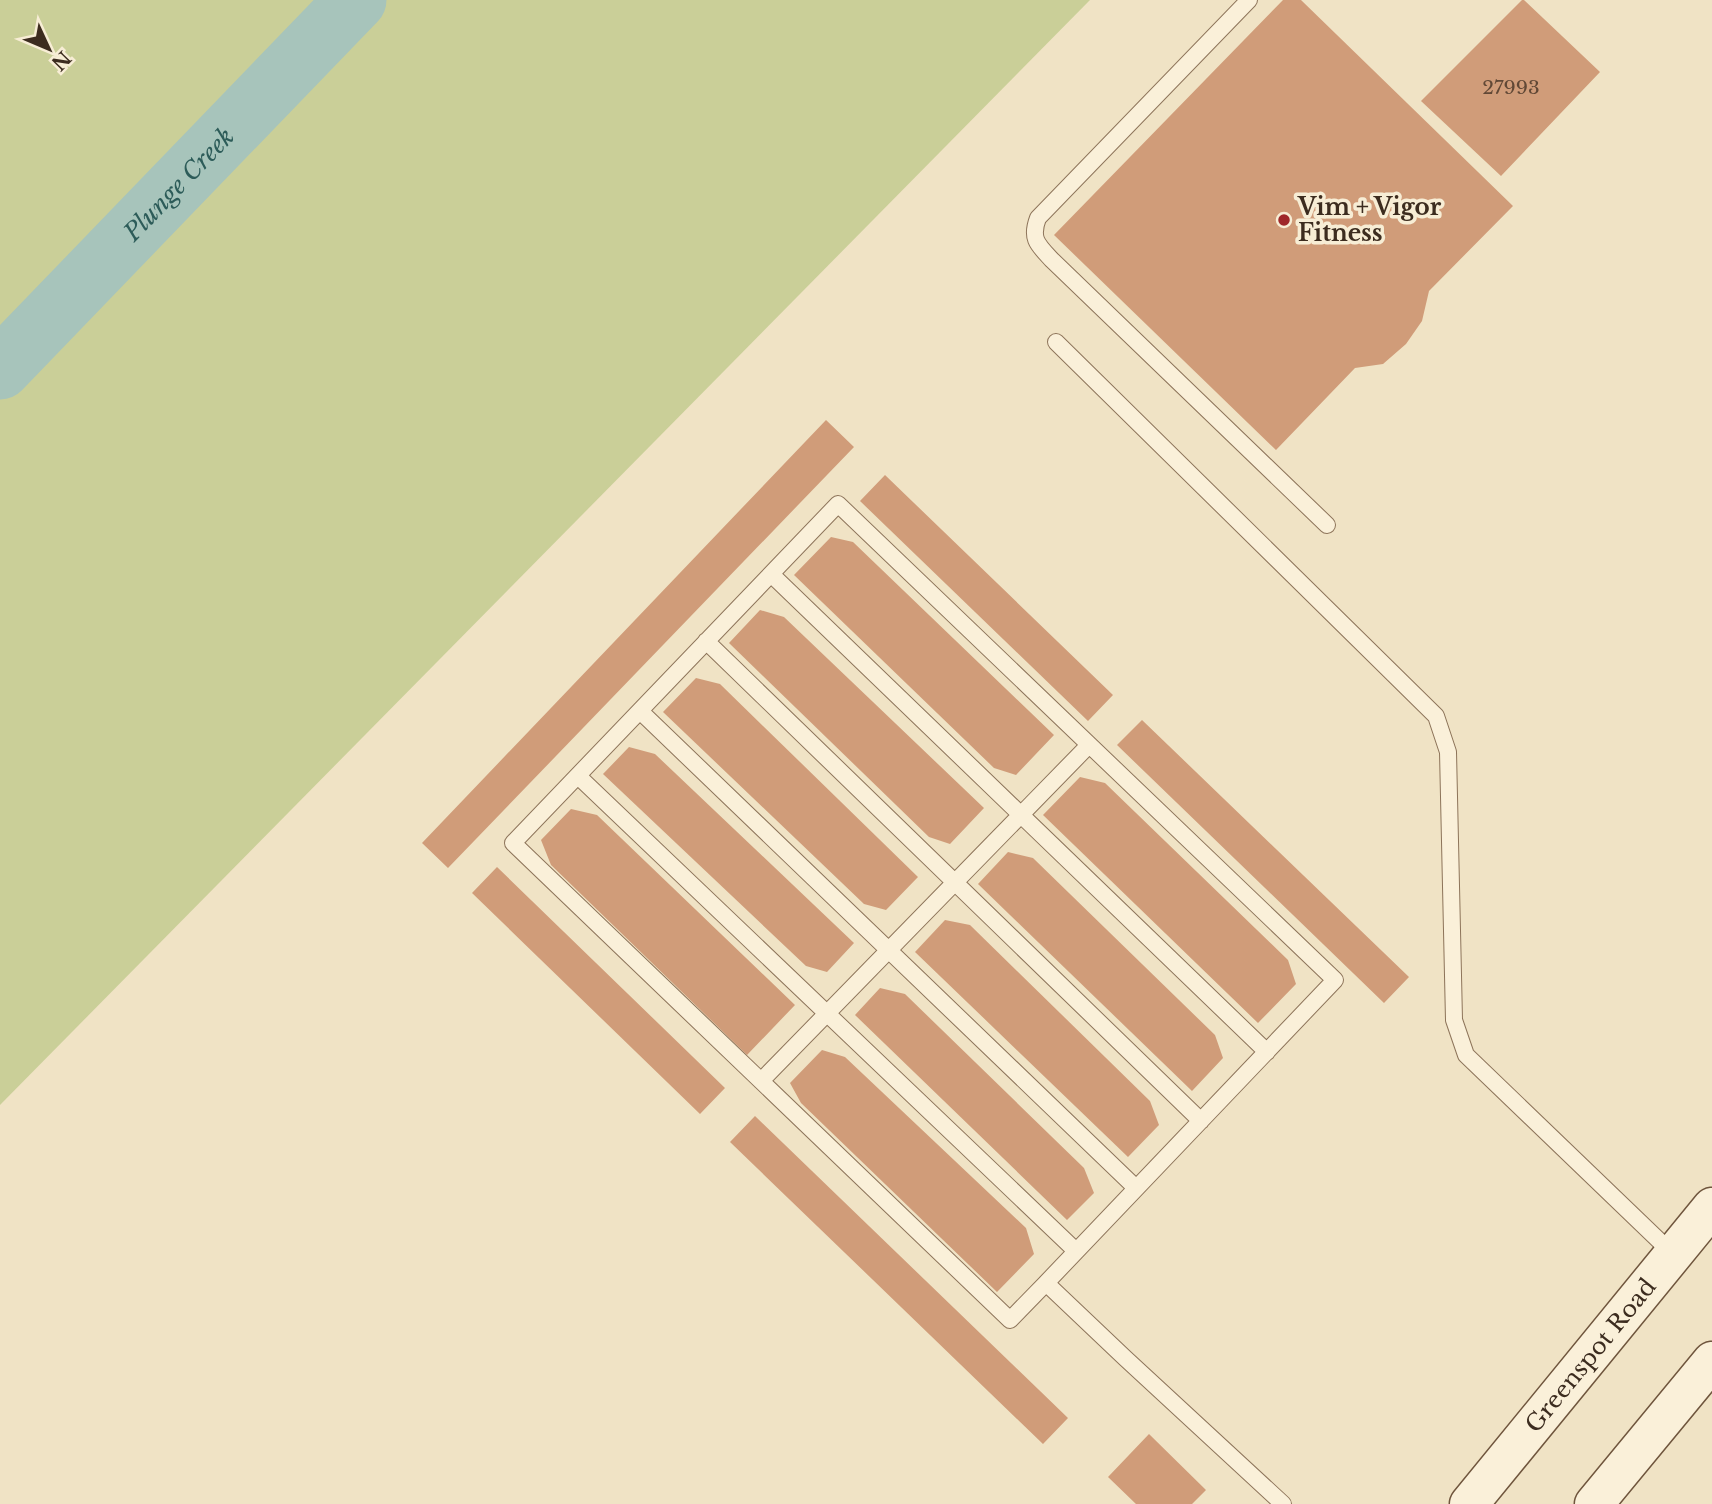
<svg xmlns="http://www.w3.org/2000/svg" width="1712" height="1504" font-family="'Libre Baskerville',serif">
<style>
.green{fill:#cacf98}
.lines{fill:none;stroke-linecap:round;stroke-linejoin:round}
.river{stroke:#a7c4bb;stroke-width:61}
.building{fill:#d09c79}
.service-casing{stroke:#8d745a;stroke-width:18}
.secondary-casing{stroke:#6f553d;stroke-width:41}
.service{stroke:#faf0d9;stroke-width:16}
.secondary{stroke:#faf0d9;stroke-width:38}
.poi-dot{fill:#9f2729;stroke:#f7edd5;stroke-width:2.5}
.labels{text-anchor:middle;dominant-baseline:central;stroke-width:7;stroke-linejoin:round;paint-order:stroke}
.number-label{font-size:19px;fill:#614836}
.poi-label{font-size:23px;font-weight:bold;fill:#3c2c1f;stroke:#f7edd5;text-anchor:start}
.street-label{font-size:23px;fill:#3c2c1f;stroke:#f7edd5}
.water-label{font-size:24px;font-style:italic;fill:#2d5c59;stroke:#f7edd5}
</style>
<rect width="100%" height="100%" fill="#f0e3c5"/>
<path class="green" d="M0,0H1090L0,1105Z"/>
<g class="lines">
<path class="river" id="s1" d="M0,369L356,0"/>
</g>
<path class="building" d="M1283,0H1301L1513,206L1429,291L1422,321L1406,344L1383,364L1355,368L1276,450L1054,235Z
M1522,0H1524L1600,72L1501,176L1421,101Z
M826,420L854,447L448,868L422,843Z
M885,475L1113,695L1088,721L860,501Z
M831,537L853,542L1054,735L1016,775L994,768L794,575Z
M760,610L784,617L984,808L950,844L929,837L729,643Z
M696,678L720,684L918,877L886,910L864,904L663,712Z
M1142,720L1409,977L1384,1003L1117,745Z
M629,747L655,754L854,943L827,972L806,966L603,774Z
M1080,777L1105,783L1288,960L1296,984L1258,1023L1043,815Z
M571,809L597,815L795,1005L747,1055L551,865L541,840Z
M1008,852L1033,858L1215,1035L1223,1058L1192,1091L978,884Z
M497,867L725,1088L700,1114L472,893Z
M945,920L970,925L1150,1101L1159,1125L1128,1157L915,952Z
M880,988L905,994L1084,1168L1094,1193L1067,1220L855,1015Z
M822,1050L845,1057L1026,1228L1034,1254L997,1292L801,1103L790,1083Z
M755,1116L1068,1418L1043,1444L730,1142Z
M1149,1434L1206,1490L1192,1504H1136L1108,1477Z"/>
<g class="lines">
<defs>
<path id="service" d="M1249,0L1038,218C1030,239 1038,245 1052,260L1327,525
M1056,342L1436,716L1448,752L1454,1020L1466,1055L1673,1254
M771,574L1267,1052
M706,641L1201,1121
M640,711L1136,1188
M578,776L1076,1251
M761,1081L1089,745
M1046,1283L1335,980L838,504L513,843L1010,1320L1046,1283L1125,1358L1283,1504"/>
<g id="secondary">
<path id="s2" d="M1469,1504L1712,1207"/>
<path d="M1594,1504L1712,1361"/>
</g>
</defs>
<use href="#service" class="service-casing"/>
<use href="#secondary" class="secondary-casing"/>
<use href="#service" class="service"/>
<use href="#secondary" class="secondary"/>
</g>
<circle class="poi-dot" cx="1284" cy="220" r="7"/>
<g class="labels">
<g class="number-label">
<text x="1511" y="87">27993</text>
</g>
<g class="poi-label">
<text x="1298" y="207">Vim + Vigor<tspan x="1298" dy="26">Fitness</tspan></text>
</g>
<g class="street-label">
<text stroke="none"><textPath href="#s2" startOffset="192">Greenspot Road</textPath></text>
</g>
<g class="water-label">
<text stroke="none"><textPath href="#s1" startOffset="257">Plunge Creek</textPath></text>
</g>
</g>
<g transform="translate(49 49) rotate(134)" stroke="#f7edd5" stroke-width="5" paint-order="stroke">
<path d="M0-5L12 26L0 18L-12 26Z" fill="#3c2c1f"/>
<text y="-10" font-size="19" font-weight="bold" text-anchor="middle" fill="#3c2c1f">N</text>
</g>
</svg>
